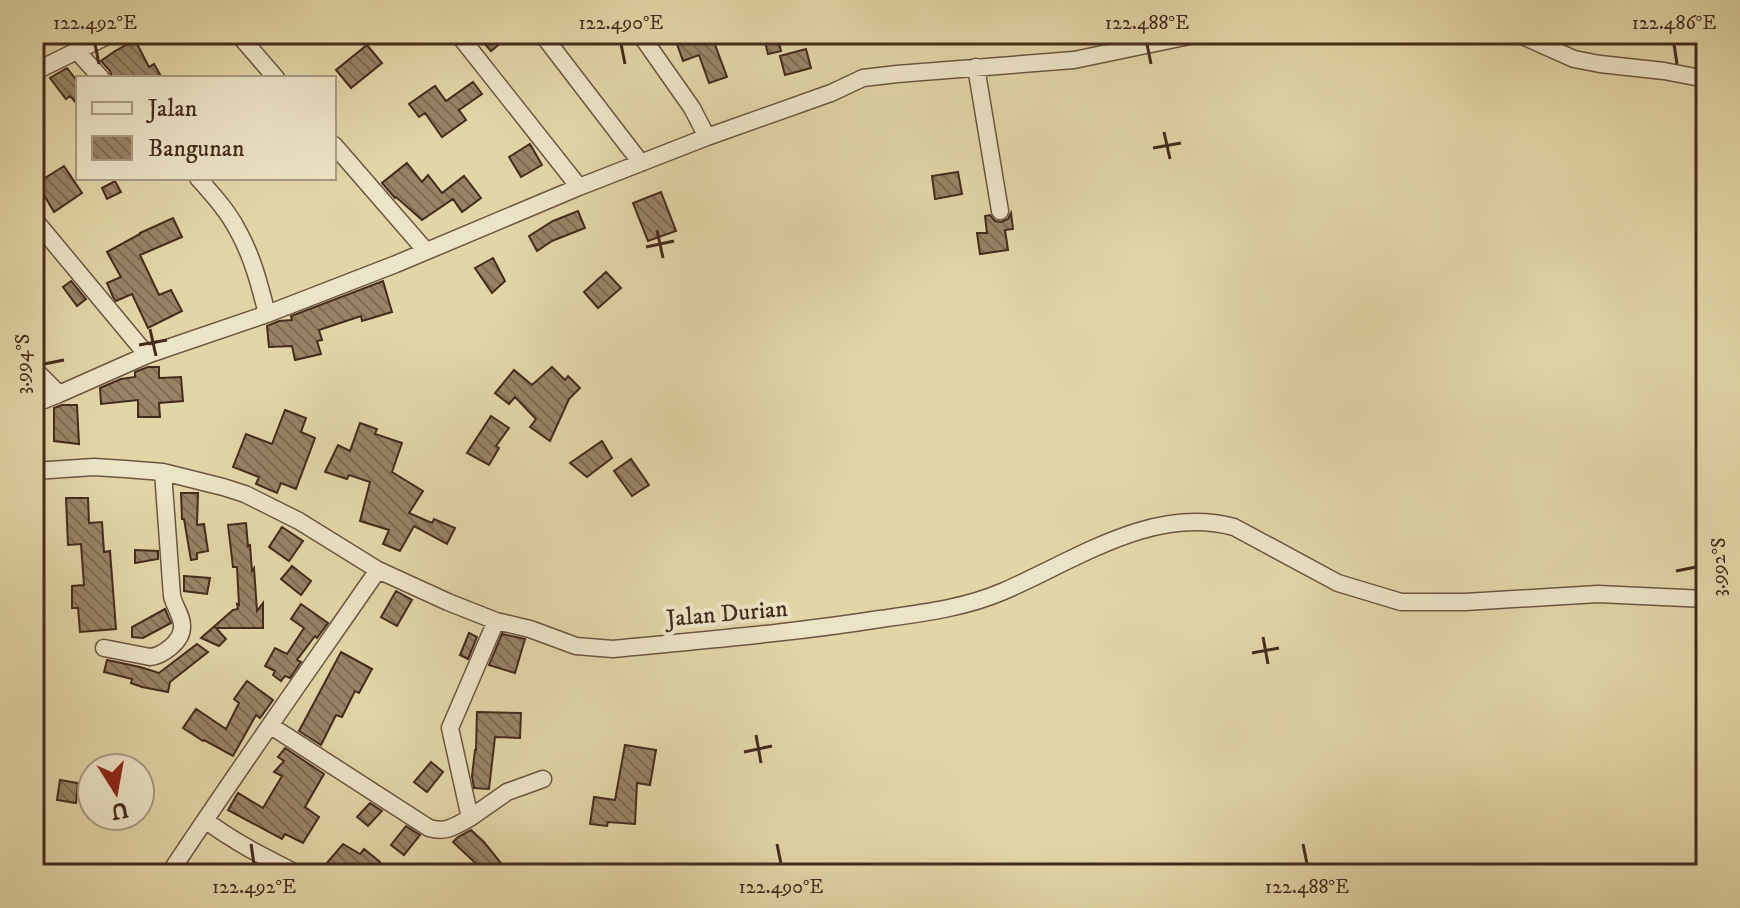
<svg xmlns="http://www.w3.org/2000/svg" width="1740" height="908" font-family="'IM FELL DW Pica',serif">
<style>
.building{fill:url(#building-back-hatch);stroke:#452b1d;stroke-width:2}
.lines{fill:none;stroke-linecap:round;stroke-linejoin:round}
.minor-casing{stroke:#6c5640;stroke-width:19}
.minor{stroke:#ece4c6;stroke-width:16}
.ticks{fill:none;stroke:#452b1d;stroke-width:3}
.labels{text-anchor:middle;dominant-baseline:central;stroke-width:8;stroke-linejoin:round;paint-order:stroke}
.street-label{font-size:24px;fill:#452b1d;stroke:#ece4c6}
.neatline{fill:none;stroke:#452b1d;stroke-width:3}
.ticks-label{font-size:20px;text-anchor:middle;fill:#452b1d}
</style>
<defs>
<pattern id="building-back-hatch" width="6" height="6" patternUnits="userSpaceOnUse" patternTransform="scale(2)"><rect width="6" height="6" fill="#978465"/><path d="M-1 5l2 2M0 0l6 6M5-1l2 2" fill="none" stroke="#7d6c53"/></pattern>
</defs>
<rect width="100%" height="100%" fill="#e2d6a7"/>
<filter id="stains"><feTurbulence type="fractalNoise" baseFrequency=".0025" numOctaves="4"/><feColorMatrix values="0 0 0 0 .2 0 0 0 0 .09 0 0 0 0 .02 0 0 0 .5 -.17"/></filter>
<radialGradient id="worn" r=".72"><stop offset=".6" stop-color="#630" stop-opacity="0"/><stop offset="1" stop-color="#630" stop-opacity=".3"/></radialGradient>
<path class="building" d="M476,34H495L502,42L491,51Z
M705,34H711L727,77L709,83L699,55L683,61L677,44Z
M763,34H777L781,51L768,54Z
M135,40L149,67L154,64L162,78H112L110,71L101,61L115,51Z
M367,45L382,63L351,88L336,70Z
M806,49L811,68L785,75L780,56Z
M67,68L78,82V105L70,96L66,99L50,78Z
M473,82L482,94L459,110L466,120L442,137L425,113L419,117L409,104L435,86L446,101Z
M530,144L542,165L521,177L509,157Z
M407,163L422,182L428,175L442,193L464,176L481,198L462,212L453,199L422,220L396,197L395,198L382,183Z
M64,166L82,193L54,212L37,183Z
M958,172L962,194L935,199L932,176Z
M115,181L121,192L107,199L102,188Z
M661,192L676,231L648,241L633,203Z
M578,211L585,228L552,241L537,251L529,236L553,221Z
M1011,213L1013,229L1005,230L1008,250L980,254L977,233H987L985,216L990,215L995,221L1001,222L1008,219Z
M173,218L182,237L140,255L159,295L171,290L182,311L148,328L132,294L116,301L113,297L107,283L121,277L107,252L140,234V233Z
M493,258L505,281L492,293L475,268Z
M606,272L621,288L598,308L584,292Z
M71,281L86,299L77,306L63,287Z
M383,281L392,312L362,321L361,316L319,330L322,340L317,341L321,354L295,360L292,346L269,347L267,326L279,321L292,320L291,316Z
M148,367H159V378L181,377L183,401L159,403L160,417H138V400L101,404L100,388L121,379L135,377V372Z
M552,367L565,380L568,376L580,388L569,399L550,441L530,427L536,419L515,397L509,404L495,393L514,370L532,385Z
M62,405H77L79,444L54,441V408Z
M285,410L306,418L301,432L315,438L296,489L281,483L277,493L256,484L259,477L233,467L246,434L272,444Z
M491,416L509,428L496,446L499,448L489,465L467,453Z
M360,423L377,429L375,434L402,443L392,472L423,491L409,513L432,523L434,519L455,528L447,544L414,526L400,551L383,544L389,530L360,521L370,482L349,475L347,479L325,472L338,445L350,451Z
M602,441L612,458L587,477L570,463Z
M631,459L649,485L632,496L614,471Z
M181,493H198L197,525L204,524L208,551L197,553V559L191,560L184,519H182Z
M66,498H88L89,523L102,522L104,552L110,551L116,629L80,632L78,608H72V586L84,585L81,544L68,545Z
M246,523L248,546L250,545L252,571L254,568L257,611L263,603V628H216L226,639L219,646L201,638L233,610L238,609L237,604L239,605L237,567H233L228,525Z
M282,527L303,541L289,561L269,547Z
M135,550L158,551V559L135,563Z
M292,566L311,581L301,595L281,579Z
M184,576L210,578L207,594L184,591Z
M396,591L412,600L397,626L381,617Z
M301,604L328,623L317,638L315,636L297,660L301,662L290,678L285,676L281,681L273,675L275,671L265,666L275,648L287,654L304,628L291,619Z
M165,609L171,623L143,638L132,637V627Z
M469,633L477,637L468,659L460,655Z
M502,634L525,639L515,673L489,665Z
M197,644L208,652L170,682L168,692L142,687L131,683L132,679L104,672L107,660L140,667L159,673Z
M341,652L372,669L359,693L355,691L342,717L336,715L321,745L299,731Z
M247,681L273,700L260,718L256,715L233,756L204,740L203,741L183,728L196,709L226,729L239,703L234,699Z
M477,712L521,713L520,738L495,737L489,789L474,788L472,776L475,750H476Z
M625,745L656,750L650,785L637,783L635,824L608,822L607,826L590,824L594,797L615,800Z
M285,748L324,774L305,807L319,817L303,843L285,834L282,839L228,810L238,793L263,808L282,776L274,772L284,761L278,757Z
M431,762L443,772L427,792L414,782Z
M60,780L78,783L76,803L57,800Z
M370,803L382,811L368,826L357,817Z
M406,826L420,835L404,855L391,845Z
M471,830L484,842L505,868L498,874H487L453,842L458,837Z
M343,844L360,854L364,849L380,862L371,874H353L344,867L339,873L326,864Z"/>
<g class="lines">
<defs>
<path id="minor" d="M238,34L276,78
M458,34L579,187
M542,34L641,163
M640,34L692,108L707,137
M1518,34L1574,59L1600,64L1664,71L1706,79
M77,51L101,78
M976,67L1000,211
M34,72L111,34
M334,145L426,251
M198,178C212,194 227,210 237,229C252,255 260,286 267,314
M34,219L147,355
M34,369L59,394L147,355L267,314L396,264L579,187L707,137L831,93L863,78L897,74L1074,60L1199,34
M34,404L59,394
M34,471L94,467L125,469L163,472L223,487L245,494L299,521L378,570L448,602L496,621L530,629L576,646L613,649C703,640 792,633 880,619C923,613 965,608 1004,591C1076,560 1153,505 1234,527L1338,583L1401,602H1465L1598,594L1706,599
M496,621L450,728L470,818L507,792L543,779
M104,648L150,657C162,656 182,642 182,627C183,617 174,606 172,596L163,472
M271,726L429,828C447,833 455,826 470,818
M205,820C234,842 266,858 298,874
M169,874C237,771 308,671 378,570"/>
</defs>
<use href="#minor" class="minor-casing"/>
<use href="#minor" class="minor"/>
</g>
<path class="ticks" d="M95,44L99,64M621,44L625,64M1147,44L1151,64M1674,44L1677,64M1164,132L1170,159M1153,148L1181,143M657,230L663,258M646,247L674,241M150,329L156,356M139,345L167,340M44,364L64,360M1676,571L1696,567M1263,637L1268,664M1252,653L1279,648M756,735L761,763M744,752L772,746M251,844L254,864M777,844L781,864M1303,844L1307,864"/>
<g class="labels">
<g class="street-label">
<text transform="translate(727 614) rotate(-5)">Jalan Durian</text>
</g>
</g>
<rect width="1740" height="908" fill="none" stroke="#e2d6a7" stroke-width="88"/>
<rect x="76" y="76" width="260" height="104" fill="#ece4c6" stroke="#a99a82" stroke-width="2"/>
<rect x="92" y="102" width="40" height="12" fill="#ece4c6" stroke="#a99a82" stroke-width="2"/>
<text x="148" y="116" font-size="24" fill="#452b1d">Jalan</text>
<rect x="92" y="136" width="40" height="24" fill="url(#building-back-hatch)" stroke="#a99a82" stroke-width="2"/>
<text x="148" y="156" font-size="24" fill="#452b1d">Bangunan</text>
<g transform="translate(116 792) rotate(169)"><circle r="38" fill="#ece4c6" stroke="#a99a82" stroke-width="2"/>
<path d="M0-6L14 30L0 20L-14 30Z" fill="#8f2418"/>
<text y="-12" font-size="22" font-weight="bold" text-anchor="middle" fill="#452b1d">U</text>
</g>
<rect x="44" y="44" width="1652" height="820" class="neatline"/>
<g class="ticks-label">
<text x="95" y="29">122.492°E</text>
<text x="621" y="29">122.490°E</text>
<text x="1147" y="29">122.488°E</text>
<text x="1674" y="29">122.486°E</text>
<text transform="translate(22 364) rotate(-90)" y="7">3.994°S</text>
<text transform="translate(1718 567) rotate(-90)" y="7">3.992°S</text>
<text x="254" y="893">122.492°E</text>
<text x="781" y="893">122.490°E</text>
<text x="1307" y="893">122.488°E</text>
</g>
<rect width="100%" height="100%" filter="url(#stains)"/>
<rect width="100%" height="100%" fill="url(#worn)"/>
</svg>
